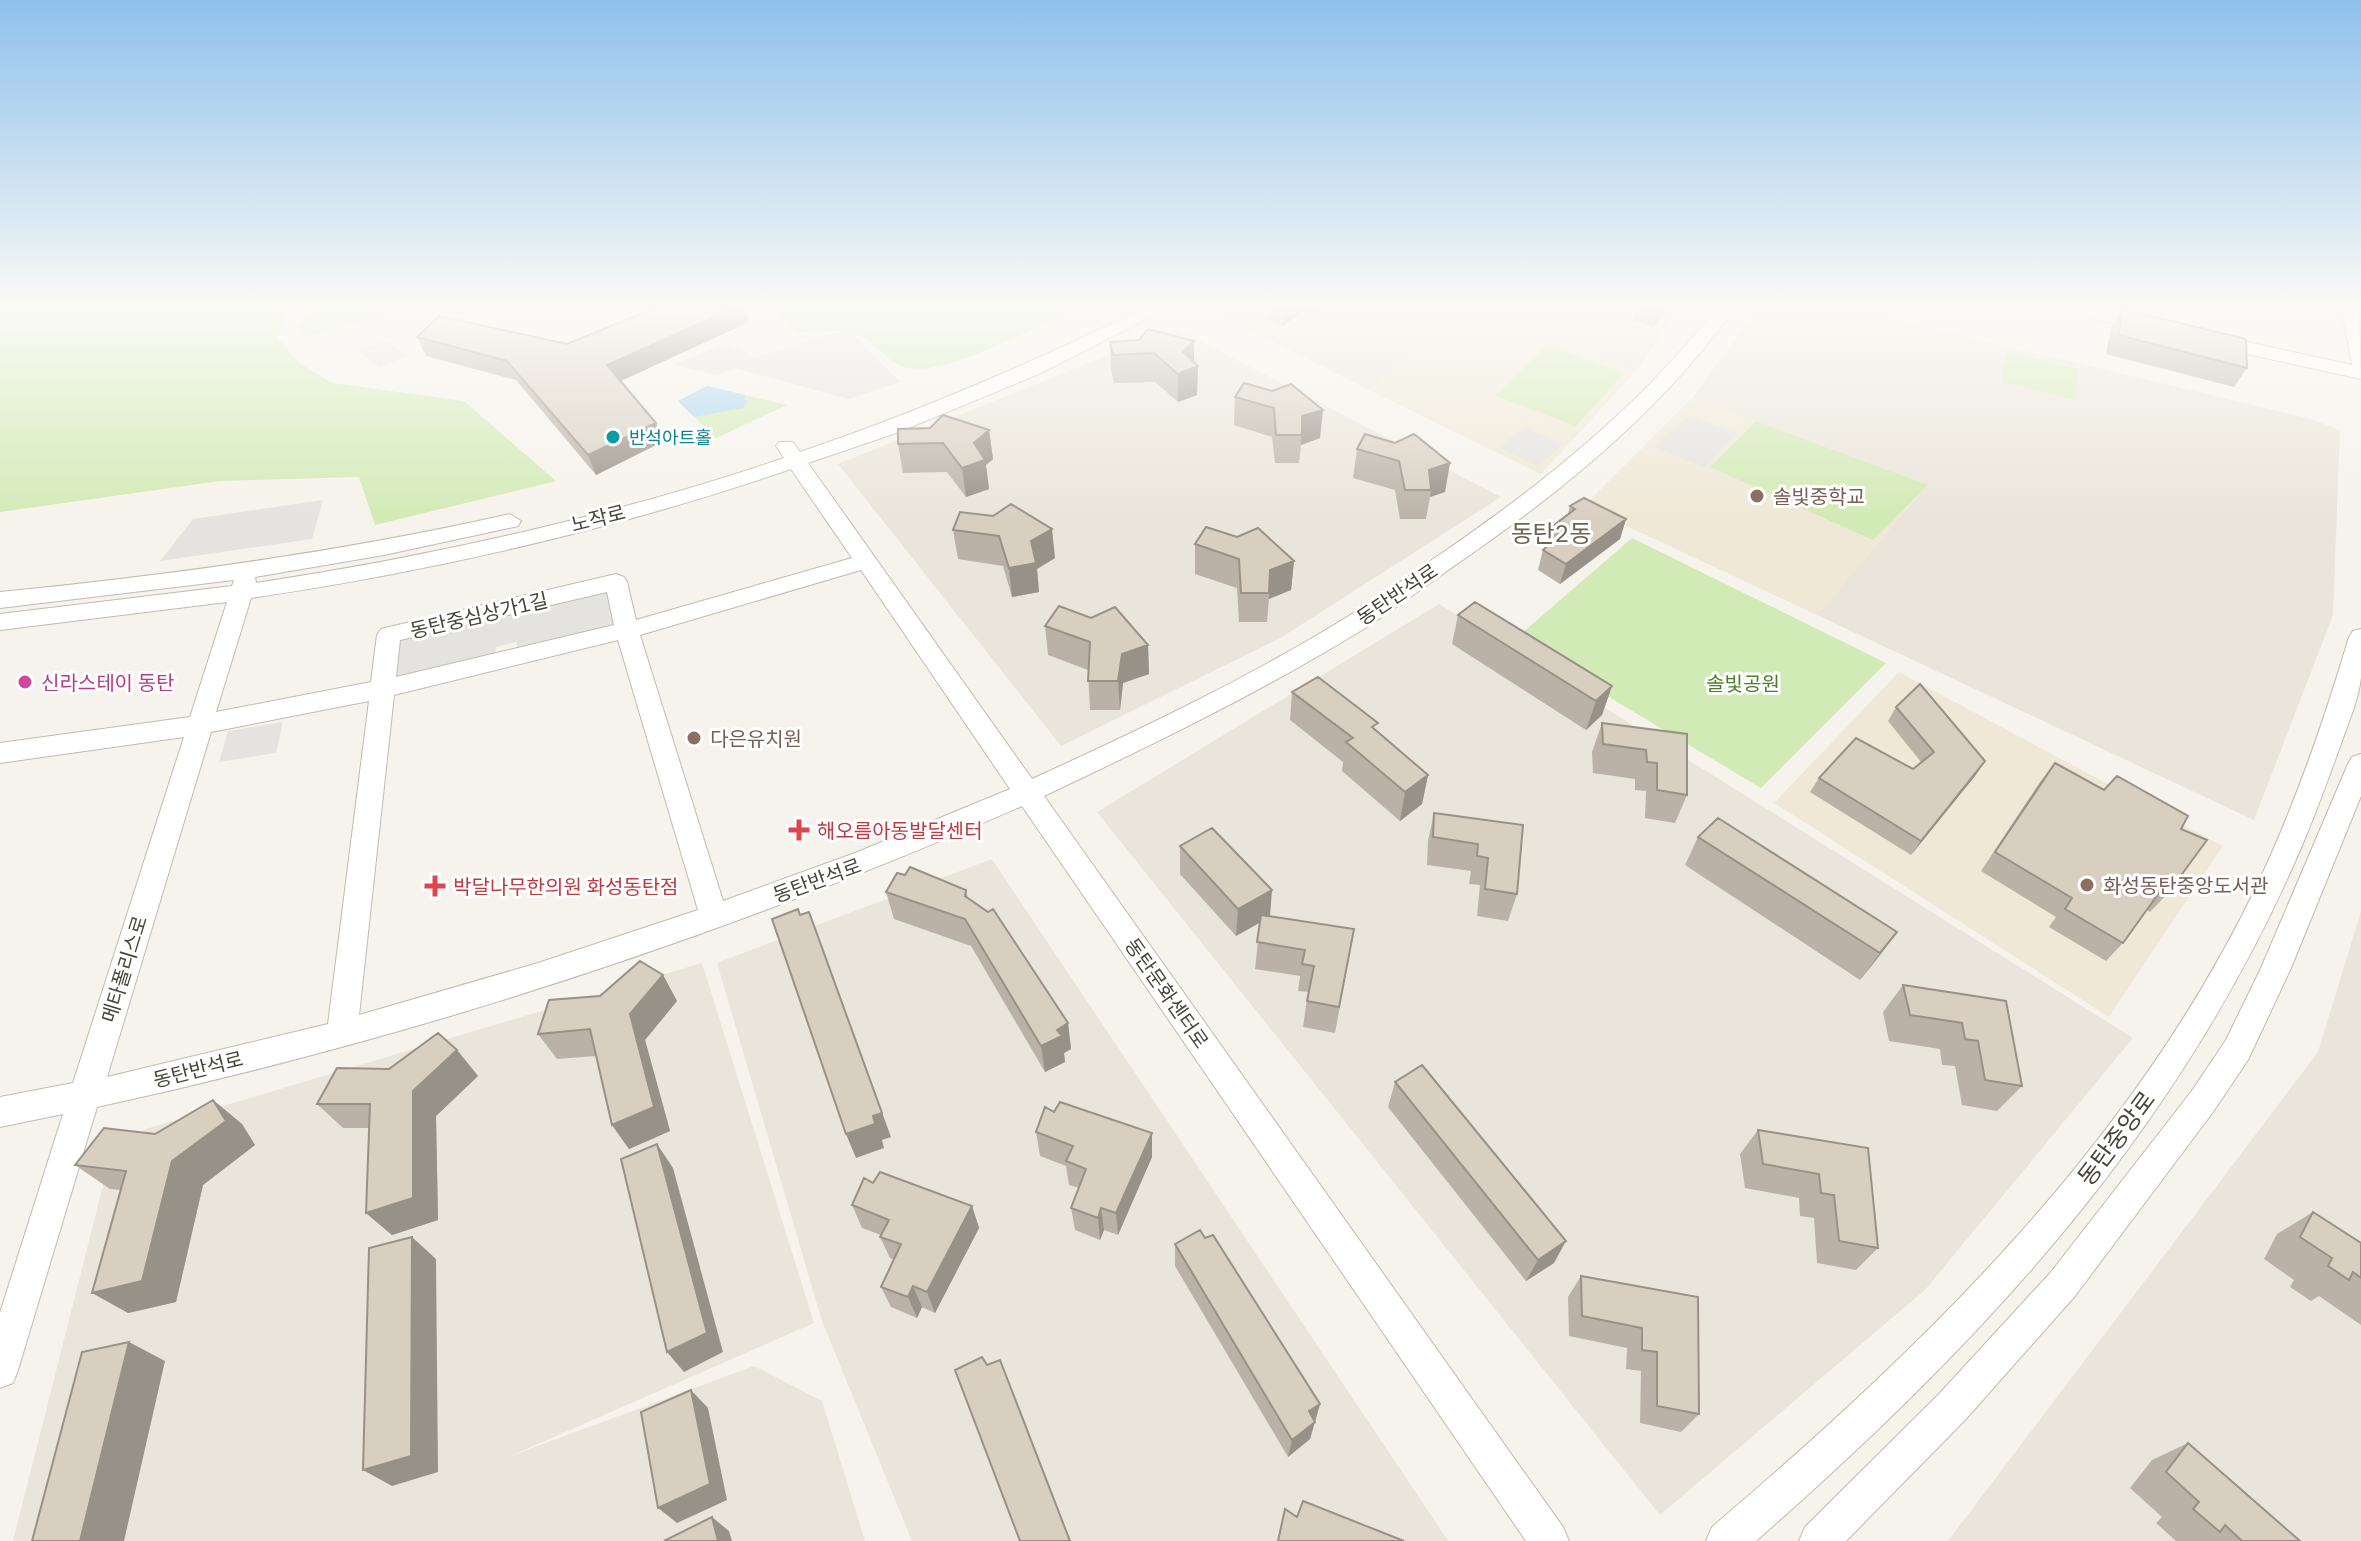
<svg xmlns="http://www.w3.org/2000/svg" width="2361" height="1541" font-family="'IBM Plex Sans','Noto Sans KR',sans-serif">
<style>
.residential{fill:#eae5da}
.education{fill:#efe8d6}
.green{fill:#d2eab5}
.parking{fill:#e5e3e0}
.water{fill:#a9d4f2}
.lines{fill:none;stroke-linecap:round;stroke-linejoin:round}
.minor-casing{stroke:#c2bbae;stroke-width:2}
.minor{fill:#fff;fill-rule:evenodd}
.wall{fill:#bab2a6}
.shaded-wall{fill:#979187}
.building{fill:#d8cfc1;stroke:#979187;stroke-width:2}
.culture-dot{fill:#0f9aa8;stroke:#fff;stroke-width:3}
.education-dot{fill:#8d6e63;stroke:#fff;stroke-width:3}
.hotel-dot{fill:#d1479c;stroke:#fff;stroke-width:3}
.health-dot{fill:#e0444e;stroke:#fff;stroke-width:3}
.labels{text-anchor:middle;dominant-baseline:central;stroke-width:6;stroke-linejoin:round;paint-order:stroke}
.far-culture-label{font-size:18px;fill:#0d838f;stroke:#fff;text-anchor:start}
.education-label{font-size:20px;fill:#785e54;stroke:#fff;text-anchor:start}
.street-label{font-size:20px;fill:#4b4439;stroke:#fff}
.hotel-label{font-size:20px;fill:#b23c85;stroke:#fff;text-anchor:start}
.park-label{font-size:20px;fill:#4a7f2a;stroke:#fff}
.health-label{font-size:20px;fill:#be3a42;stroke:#fff;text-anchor:start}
.quarter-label{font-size:24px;fill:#6e6250;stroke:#fff}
.near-street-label{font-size:24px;fill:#4b4439;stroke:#fff}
</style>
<rect width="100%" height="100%" fill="#f6f3ec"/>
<path class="residential" d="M1216,305H1682L1636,371L1459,309L1369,390L1212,310Z
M1760,305H1834L2311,419L2340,430L2333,615L2254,820L1817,615L1927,485L1693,397Z
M1175,328L1501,497L1282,637L1061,746L838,464Z
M1439,604L2133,1038L1925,1290L1660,1515L1097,812Z
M992,859L1448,1541H912L822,1321L717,963Z
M2361,911V1541H1948L2318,1052Z
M702,963L814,1323L508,1457L754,1366L822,1401L865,1541H13L112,1150L146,1129Z"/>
<path class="education" d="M1459,309L1636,371L1541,474L1369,390Z
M1693,397L1928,485L1817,615L1584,506Z
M1899,672L2223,846L2109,1017L1774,803Z"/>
<path class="green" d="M0,305H289L278,338L298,362L332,383L464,401L556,481L375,525L359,477L220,481L0,512Z
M314,305H414L301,338L299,325Z
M766,305H1080C1043,324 947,376 908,368C890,364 881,350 868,340C851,327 816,332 796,332Z
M1547,345L1624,373L1576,426L1496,396Z
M2006,353L2078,369L2075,400L2001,382Z
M707,386L787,405L716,438L678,401Z
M1756,421L1928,485L1873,540L1710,467Z
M1632,538L1886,663L1761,788L1514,640Z"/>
<path class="parking" d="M833,333H852L900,382L849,399L734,368L717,375L674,365L729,342L754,358Z
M387,341L408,356L379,367L358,350Z
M1689,415L1737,434L1704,468L1655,447Z
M1525,427L1563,444L1538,466L1499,448Z
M323,500L312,539L160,561L193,519Z
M616,582L627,631L519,654L516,642L496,647L495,660L384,690L389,635Z
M283,722L276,753L219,762L228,731Z"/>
<path class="water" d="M707,386L745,395L744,399L748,401L743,408L694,417L678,401Z"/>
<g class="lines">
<defs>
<path id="minor" d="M1151,305H1174L1039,374L899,432L808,463L1032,779C1142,729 1253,676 1355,612C1386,593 1415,571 1445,551C1548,480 1642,404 1719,305H1737C1665,407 1569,486 1467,557C1432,581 1398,607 1362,630C1261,692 1152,745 1044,796L1563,1527L1569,1541H1526L1022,806C725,936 415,1038 97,1107L18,1370L13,1383L0,1388V1313L63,1114L0,1127V1097L73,1083L184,737L0,763V743L190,717L227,602L0,630V614L232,586L234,580L0,608V592C172,575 342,552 510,514L521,521L518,526L384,555L255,577L256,583C434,556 613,516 784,458L776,446L779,442H793L800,452C921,411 1036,361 1151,305ZM791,469L852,558L636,620L627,582L624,577L616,574L389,627L381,629L377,635L371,682L216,712L251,598C433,571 617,529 791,469ZM861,570L1010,789L855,853L723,901L640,635ZM607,592L614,625L396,677L400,640ZM618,640L698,910L538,963L359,1015L394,695ZM369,701L328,1024L107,1077L211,732Z
M2051,305H2084L2156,322L2159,326L2150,332L2054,309Z
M2341,305H2359L2361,379L2211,346L2202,340L2211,334L2352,365Z
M2361,629C2361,645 2361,661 2361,677C2359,698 2349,721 2342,741C2329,777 2316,813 2301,848C2179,1132 1985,1340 1756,1541H1706L1712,1527C1928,1343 2136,1141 2259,881C2296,802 2324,721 2349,637L2353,631Z
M2361,754V796L2291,968L2248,1060L2213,1112L2075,1296L1965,1420L1846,1541H1799L1805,1527L1939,1394L2051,1272L2191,1092L2226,1040L2261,968L2348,764L2352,757Z"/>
</defs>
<use href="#minor" class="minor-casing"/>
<use href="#minor" class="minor"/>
</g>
<path class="wall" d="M662,305H745L749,322L621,381L656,423L662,442L596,475L516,380L426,356L417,337L567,344Z
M1267,305H1326L1325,316L1302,312L1283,326L1266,318Z
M1637,305H1670L1653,327L1632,321Z
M2122,309L2247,368L2234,387L2106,354L2111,328Z
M1110,342L1194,363L1197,395L1178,402L1155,382L1114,383L1111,370Z
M1244,383L1320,438L1301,445L1299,463H1275L1272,437L1234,425L1235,397Z
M989,430L993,459L986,465L989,489L966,497L947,472L903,473L898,444Z
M1365,434L1445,492L1430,497L1426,519H1400L1395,490L1353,478L1357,449Z
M1570,506L1626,519L1620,539L1560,584L1538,570L1543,550L1547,545L1553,526L1568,514Z
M960,512L1055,558L1037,569L1039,592L1012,597L1003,566L958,559L953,530Z
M1195,544L1294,561L1291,590L1269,599L1267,622H1239L1237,588L1195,574Z
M1458,615L1612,686L1602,715L1586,730L1452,644Z
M1045,626L1148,645L1149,674L1123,683L1120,710H1090L1088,670L1048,655Z
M1292,692L1377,731L1428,775L1422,804L1400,821L1342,771L1343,762L1290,720Z
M1896,707L1985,761L1975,776L1911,855L1810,792L1819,778L1913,769L1921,762L1888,721Z
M1602,723L1687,734V795L1675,823L1645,818L1646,791L1635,790V779L1593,773L1592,752Z
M2055,763L2104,790L2181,829L2168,893L2150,912L2147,910L2123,943L2106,961L2049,927L2056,917L1981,871L2040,782Z
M1434,813L1523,825L1517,894L1508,921L1477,916L1480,885L1469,884L1471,871L1427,865L1428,841Z
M1698,837L1897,932L1860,980L1685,865Z
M1180,846L1270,916L1354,929L1335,1033L1303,1027L1308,992L1298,991L1300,976L1255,969L1260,922L1236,936L1180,874Z
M966,890L968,898L1068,1023L1071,1049L1064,1053L1065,1062L1045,1072L971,946L894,919L886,892Z
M663,975L677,1001L645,1040L670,1131L629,1149L612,1125L596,1056L557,1059L538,1034L600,996Z
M1903,985L2006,1001L2022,1086L1997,1111L1962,1105L1955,1066L1942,1065L1940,1049L1889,1041L1883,1012Z
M457,1050L478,1076L436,1116L438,1220L392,1235L366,1213L369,1128H343L317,1104L389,1069Z
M1395,1082L1554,1263L1526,1281L1388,1107Z
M213,1100L242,1124L255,1145L203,1185L176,1302L128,1313L121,1190L110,1189L75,1165L155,1134Z
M1054,1112L1152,1133V1157L1118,1235L1104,1230L1100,1240L1075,1230L1071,1208L1079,1188L1069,1185L1066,1166L1040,1156L1036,1132Z
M1758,1130L1868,1148L1878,1248L1856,1270L1817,1263L1814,1218L1800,1216L1799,1198L1745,1188L1740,1154Z
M873,1183L972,1206L979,1228L935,1313L922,1307L917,1318L891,1307L881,1287L894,1260L890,1258L880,1237L881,1235L862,1228L852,1205Z
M2313,1212L2361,1243V1325L2319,1296L2311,1301L2290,1287L2294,1280L2264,1259L2277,1234Z
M1175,1244L1320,1404L1310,1439L1288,1457L1175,1266Z
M1581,1276L1698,1297L1699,1414L1681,1432L1640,1423L1641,1371L1626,1369L1627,1348L1569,1336L1568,1297Z
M2188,1443L2300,1541H2176L2156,1523L2162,1517L2130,1488L2152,1460Z"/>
<path class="shaded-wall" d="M740,305H745L749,322L614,384L607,365Z
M1284,305H1303L1302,312L1283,326Z
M1659,305H1670L1653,327Z
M1194,341V368L1198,366L1197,395L1178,402V374L1183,352Z
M1323,410L1320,438L1301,445L1302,416Z
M656,423L662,442L596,475L588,455Z
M989,430L993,459L986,465L989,489L966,497L962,468L974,443Z
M1450,463L1445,492L1430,497L1431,490L1429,470Z
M1626,519L1620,539L1560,584L1566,564Z
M1052,529L1055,558L1037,569L1039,592L1012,597L1009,568L1031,541Z
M1294,561L1291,590L1269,599L1270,570Z
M1148,645L1149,674L1123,683L1120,710L1118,681L1122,654Z
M1612,686L1602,715L1586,730L1596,701Z
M1985,761L1975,776L1911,855L1921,841Z
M1428,775L1422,804L1400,821L1405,792Z
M1272,890L1270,917L1236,936L1238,909Z
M809,912L891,1137L882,1140L884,1148L856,1158L846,1134Z
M1897,932L1877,959L1860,980L1880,953Z
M663,975L677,1001L645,1040L670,1131L629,1149L612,1125L630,1014Z
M1068,1023L1071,1049L1064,1053L1065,1062L1045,1072L1041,1046L1057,1030Z
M457,1050L478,1076L436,1116L438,1220L392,1235L366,1213L413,1091Z
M213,1100L242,1124L255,1145L203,1185L176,1302L128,1313L92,1293L172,1161Z
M1152,1133V1157L1118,1235L1116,1213Z
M657,1144L673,1168L723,1352L684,1372L667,1352Z
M972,1206L979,1228L935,1313L927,1292Z
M1101,1208L1104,1230L1100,1240L1098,1218Z
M412,1237L436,1259L438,1472L392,1486L363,1470Z
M1566,1241L1554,1263L1526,1281L1538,1260Z
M913,1286L922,1307L917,1318L908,1297Z
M129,1342L165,1361L124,1541H80Z
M691,1390L708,1408L727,1500L677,1523L658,1508Z
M1320,1404L1310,1439L1288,1457L1292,1440L1309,1411Z
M712,1517L729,1531L732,1541H718Z"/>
<path class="building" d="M662,305H740L607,365L656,423L588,455L507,361L417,337L439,316L567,344Z
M2122,309L2246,339L2247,368L2118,335Z
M1148,329L1194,341L1183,352L1198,366L1178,374L1154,353L1113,355L1110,342L1139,340Z
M1244,383L1272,391L1291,384L1323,410L1302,416V435H1276L1274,408L1235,397Z
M943,415L989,430L974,443L985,460L962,468L943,443L898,444V429L930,428Z
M1365,434L1395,443L1414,434L1450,463L1429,470L1431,490H1405L1399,461L1357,449Z
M1584,498L1626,519L1566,564L1543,550L1563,532L1553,526L1575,509L1570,506Z
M1011,504L1052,529L1031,541L1036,563L1009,568L999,536L953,530L960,512L993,516Z
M1206,527L1237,537L1258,528L1294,561L1270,570L1269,593H1241L1239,559L1195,544Z
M1475,602L1612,686L1596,701L1458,615Z
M1059,606L1091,618L1115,607L1148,645L1122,654L1118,681H1088L1090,642L1045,626Z
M1318,677L1378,723L1372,727L1428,775L1405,792L1346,742L1353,738L1292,692Z
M1920,684L1985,761L1921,841L1819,778L1856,738L1913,769L1934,752L1896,707Z
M1602,723L1687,734V795L1657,790V763L1647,762L1646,750L1603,744Z
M2055,763L2104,790L2117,776L2188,816L2181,829L2207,840L2168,893L2161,890L2123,943L2065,909L2072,898L1995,852Z
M1434,813L1523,825L1517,894L1485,889L1488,858L1477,856L1478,844L1433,837Z
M1718,818L1897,932L1880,953L1698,837Z
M1212,828L1272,890L1238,909L1180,846Z
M910,867L966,890L965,896L988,912L993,909L1068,1023L1057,1030L1062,1036L1041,1046L965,919L886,892L897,873L905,875Z
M798,909L800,915L809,912L882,1113L873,1116L875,1124L846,1134L772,919Z
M1261,915L1354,929L1339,1007L1307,1001L1314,966L1302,964L1305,950L1257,942Z
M640,961L663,975L630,1014L654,1107L612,1125L590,1029L538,1034L549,1000L600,996Z
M1903,985L2006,1001L2022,1086L1985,1080L1978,1041L1965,1039L1962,1023L1910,1015Z
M438,1033L457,1050L413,1091V1198L366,1213L370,1104H317L337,1068L389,1069Z
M1422,1065L1566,1241L1538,1260L1395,1082Z
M213,1100L226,1121L172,1161L142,1281L92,1293L126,1171L75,1165L104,1128L155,1134Z
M1060,1102L1152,1133L1116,1213L1101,1208L1098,1218L1071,1208L1086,1169L1066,1161L1073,1146L1036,1132L1045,1107L1054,1112Z
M1758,1130L1868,1148L1878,1248L1839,1241L1834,1195L1821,1193L1819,1174L1763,1164Z
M657,1144L707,1333L667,1352L621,1159Z
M880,1172L972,1206L927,1292L913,1286L908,1297L881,1287L901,1244L880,1237L889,1220L852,1205L864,1178L873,1183Z
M2313,1212L2361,1243V1278L2353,1272L2349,1280L2328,1266L2332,1258L2300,1237Z
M1200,1230L1205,1238L1213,1235L1320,1404L1309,1411L1315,1422L1292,1440L1175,1244Z
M412,1237L411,1456L363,1470L369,1248Z
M1581,1276L1698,1297L1699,1414L1657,1406V1352L1642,1350V1328L1582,1316Z
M129,1342L80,1541H32L82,1352Z
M982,1357L987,1365L1000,1360L1070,1541H1020L955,1370Z
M691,1390L710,1484L658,1508L641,1412Z
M2188,1443L2300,1541H2242L2225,1525L2220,1532L2193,1509L2199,1502L2166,1472Z
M1303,1501L1404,1541H1278L1285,1509L1297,1517Z
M712,1517L718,1541H664Z"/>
<linearGradient id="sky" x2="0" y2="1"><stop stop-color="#8fc1ec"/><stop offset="0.59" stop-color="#fbfaf6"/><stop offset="1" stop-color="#fbfaf6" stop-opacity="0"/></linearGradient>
<rect width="2361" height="521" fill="url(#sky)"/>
<circle class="culture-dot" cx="613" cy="437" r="8"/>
<g class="education-dot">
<circle cx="1757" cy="496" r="8"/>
<circle cx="694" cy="738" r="8"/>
<circle cx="2087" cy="885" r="8"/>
</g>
<circle class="hotel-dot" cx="25" cy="682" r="8"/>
<g class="health-dot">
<path d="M795 818h8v8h8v8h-8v8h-8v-8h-8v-8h8z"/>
<path d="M431 874h8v8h8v8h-8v8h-8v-8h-8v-8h8z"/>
</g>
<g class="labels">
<g class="far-culture-label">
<text x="629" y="437">반석아트홀</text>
</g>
<g class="education-label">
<text x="1773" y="496">솔빛중학교</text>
<text x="710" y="738">다은유치원</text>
<text x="2103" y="885">화성동탄중앙도서관</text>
</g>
<g class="street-label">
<text transform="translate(598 518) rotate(-14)">노작로</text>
<text transform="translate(1397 594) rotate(-34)">동탄반석로</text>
<text transform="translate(479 615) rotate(-13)">동탄중심상가1길</text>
<text transform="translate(817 880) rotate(-20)">동탄반석로</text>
<text transform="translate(124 969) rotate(-73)">메타폴리스로</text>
<text transform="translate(1167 993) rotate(55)">동탄문화센터로</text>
<text transform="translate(198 1069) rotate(-14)">동탄반석로</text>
</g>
<g class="hotel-label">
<text x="41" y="682">신라스테이 동탄</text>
</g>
<g class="park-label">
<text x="1743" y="683">솔빛공원</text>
</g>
<g class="health-label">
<text x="817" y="830">해오름아동발달센터</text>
<text x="453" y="886">박달나무한의원 화성동탄점</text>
</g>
<g class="quarter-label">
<text x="1551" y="533">동탄2동</text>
</g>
<g class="near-street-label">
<text transform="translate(2116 1138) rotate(-53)">동탄중앙로</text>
</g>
</g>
</svg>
